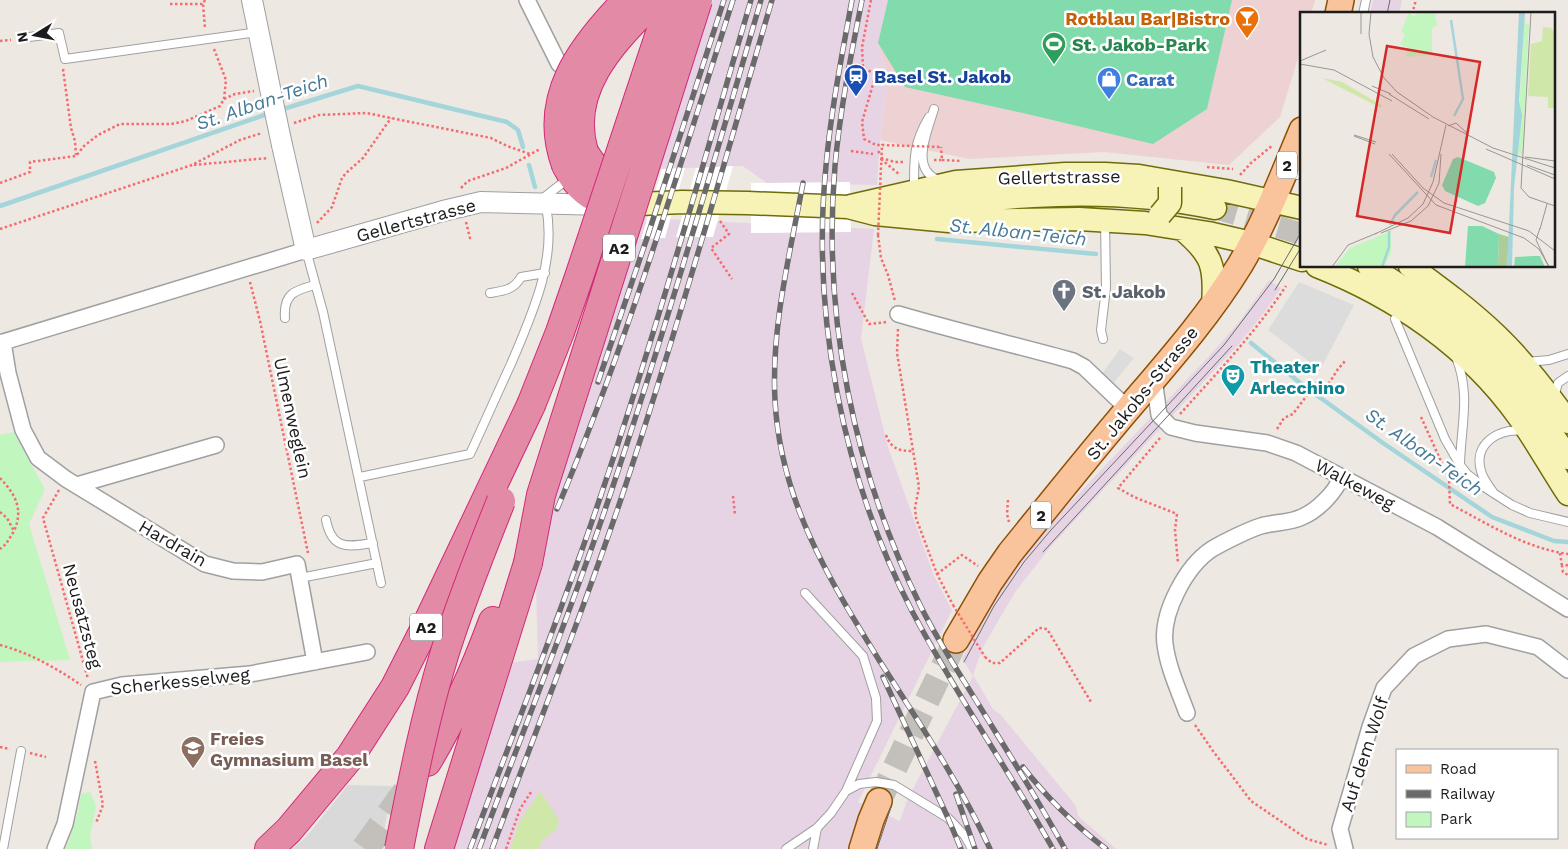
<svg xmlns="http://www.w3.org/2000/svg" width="1568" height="849" font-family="'Work Sans',sans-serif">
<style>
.residential{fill:#dad9d9}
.commercial{fill:#eed1d3}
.industrial{fill:#e6d4e5}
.grass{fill:#cfe7a8}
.park{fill:#c1f7bf}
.pitch{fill:#81dbad}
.parking{fill:#dcdcdc}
.pier{fill:#fff}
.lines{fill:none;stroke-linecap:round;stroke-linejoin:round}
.stream{stroke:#a3d5da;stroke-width:4.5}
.secondary-tunnel{stroke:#c3bfba;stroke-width:22;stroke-dasharray:22 11;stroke-linecap:butt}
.primary-tunnel{stroke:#c3bfba;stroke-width:25;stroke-dasharray:25 12;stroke-linecap:butt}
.motorway-tunnel{stroke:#c3bfba;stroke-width:28;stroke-dasharray:28 14;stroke-linecap:butt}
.service-casing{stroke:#a0a0a0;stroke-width:10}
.minor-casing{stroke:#a0a0a0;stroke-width:18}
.tertiary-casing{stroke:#a0a0a0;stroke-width:22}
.secondary-casing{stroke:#6e6c08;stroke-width:25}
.primary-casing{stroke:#905004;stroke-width:28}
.motorway-casing{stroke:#d22878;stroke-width:30}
.path{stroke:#f56b6e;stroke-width:2.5;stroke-dasharray:2.5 2.5;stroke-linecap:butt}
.service{stroke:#fff;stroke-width:8}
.minor{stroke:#fff;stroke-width:15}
.tertiary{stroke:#fff;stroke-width:20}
.secondary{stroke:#f7f2b6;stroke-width:22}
.primary{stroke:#f9c49b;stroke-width:25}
.motorway{stroke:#e38ba6;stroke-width:28}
.tram{stroke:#6a6a6a;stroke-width:1}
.rail-casing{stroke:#6a6a6a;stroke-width:5.5}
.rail{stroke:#fff;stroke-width:4;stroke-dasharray:11;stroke-linecap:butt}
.tertiary-bridge-casing{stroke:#a0a0a0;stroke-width:22;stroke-linecap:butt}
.secondary-bridge-casing{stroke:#6e6c08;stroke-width:25;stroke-linecap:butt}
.motorway-bridge-casing{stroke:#d22878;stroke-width:30;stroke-linecap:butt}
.path-bridge{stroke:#f56b6e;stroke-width:2.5;stroke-dasharray:2.5 2.5;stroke-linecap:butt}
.tertiary-bridge{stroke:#fff;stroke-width:20}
.secondary-bridge{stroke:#f7f2b6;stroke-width:22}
.motorway-bridge{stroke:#e38ba6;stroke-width:28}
.labels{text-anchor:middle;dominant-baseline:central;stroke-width:5;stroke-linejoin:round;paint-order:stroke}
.shield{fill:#fff;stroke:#606060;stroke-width:1}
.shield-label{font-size:16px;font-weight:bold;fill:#1c1c1c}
.food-label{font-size:18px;font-weight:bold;fill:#c56008;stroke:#fff;text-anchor:end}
.leisure-label{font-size:18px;font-weight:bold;fill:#27864d;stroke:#fff;text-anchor:start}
.transit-label{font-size:18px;font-weight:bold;fill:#164399;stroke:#fff;text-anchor:start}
.shop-label{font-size:18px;font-weight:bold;fill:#366cbe;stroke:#fff;text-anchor:start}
.street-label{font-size:18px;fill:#1c1c1c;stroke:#fff}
.worship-label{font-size:18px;font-weight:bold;fill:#5b616d;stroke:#fff;text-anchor:start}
.culture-label{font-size:18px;font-weight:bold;fill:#0d838f;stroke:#fff;text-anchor:start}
.education-label{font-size:18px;font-weight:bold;fill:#785e54;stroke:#fff;text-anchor:start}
.water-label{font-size:19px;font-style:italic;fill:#467a99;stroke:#fff}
.inset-river{fill:none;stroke:#a3d5da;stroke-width:2.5}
.inset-road{fill:none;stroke:#999693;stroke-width:1}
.view{fill:#d62828;fill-opacity:0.15;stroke:#d62828;stroke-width:2.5}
.inset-edge{fill:none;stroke:#1c1c1c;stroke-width:2.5}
</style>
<rect width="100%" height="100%" fill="#ede8e2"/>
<path class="residential" d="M348,785L392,786L381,849H292L306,837Z"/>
<path class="commercial" d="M888,0H1315L1311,14H1302V45L1280,117L1229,165L1104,152L969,159L880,140L888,79L878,43Z"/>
<path class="industrial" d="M713,0H888L878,43L888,79L880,140L877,185L767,183L743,166L658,169Z
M1373,0H1402L1399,14H1370Z
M643,218L874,229L861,338L888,447L934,576L952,610L858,802L900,821L908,798L973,676L962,659L988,610L1020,562L1048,526L1212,353L1240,321L1269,280L1281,288L1264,313L1238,345L1052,545L1029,574L1014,594L983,647L973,675L993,709L1001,715L1076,806L1078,816L1116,849H450L508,663L538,659L534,512Z"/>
<path class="grass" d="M540,791L559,820L557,829L544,839L538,849H510L520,821Z"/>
<path class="park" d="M13,432L45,489L29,524L70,660L0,662V435Z
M90,792L96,806L90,837L92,849H66L77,816L81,794Z"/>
<path class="pitch" d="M888,0H1232L1207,109L1153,144L1023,113L905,87L878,43Z"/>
<path class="parking" d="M1299,282L1354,305L1320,370L1268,330Z
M1120,349L1134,358L1112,385L1101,375Z"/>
<path class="pier" d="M733,166L713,237H676L696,168Z
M685,168L665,238L641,239L662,169Z
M850,182L851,232L751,233V183Z"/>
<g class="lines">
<path class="stream" d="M280,110L358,86L507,122L518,130L523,147
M529,165L535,187
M0,206L270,113
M937,239L1096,254
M1251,343L1304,386L1383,443L1492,517L1554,541L1568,542"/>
<path class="secondary-tunnel" d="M1215,208L1302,234"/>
<path class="primary-tunnel" d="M879,801L956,640"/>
<path class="motorway-tunnel" d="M365,849L414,781"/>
<defs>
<path id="service" d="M1363,14L1366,0
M22,38L59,33L65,59L258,32
M934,109C928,130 909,170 939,180
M1289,176L1302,174
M914,189C914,159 913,144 929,117
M542,199L569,178
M306,250L323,312L381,583
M490,293C503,291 514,290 521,277L545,273
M285,318C283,294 295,290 315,285
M1395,319L1445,439L1460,465L1467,474L1484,487L1512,505L1530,513L1568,522
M1103,339L1101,330L1106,288L1105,221
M1456,357C1471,395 1461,425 1460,464
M1526,362L1549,360L1568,354
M1554,397L1558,383L1568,376
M360,477L470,454C484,424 497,394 511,364C532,314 557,261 546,206
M1493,492C1489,486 1483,479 1481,471C1473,443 1499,428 1524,431
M326,520C332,550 347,547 373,543
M300,578L377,563
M805,593L863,656L876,698L877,721L846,791
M3,849L21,751
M786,849L817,828L831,813L846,791L859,784L876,782L894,785L948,818L965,836L972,849
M813,849L817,828"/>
<path id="minor" d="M527,0L559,64
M898,314C956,331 1015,345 1073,361L1084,367L1128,409
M3,342L8,373L23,430L38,458L66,479L205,564L233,571L262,572L297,564L315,662
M0,343L306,250
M1154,379L1159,415L1171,427L1195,433L1267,443L1296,453L1437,527L1568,609
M77,485L216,445
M1187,713C1179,691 1168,668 1165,644C1161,613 1186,566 1212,549C1224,542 1248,530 1261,526C1274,522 1290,523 1302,517C1317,511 1336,492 1341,477
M55,849L65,824L93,692L122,685L250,674L367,652
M1345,849L1340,829L1370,727L1384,688L1414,656L1448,639L1486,634L1538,647L1568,670"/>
<path id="tertiary" d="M252,0L272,98
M282,145L306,250L443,211L481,202L608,205"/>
<path id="secondary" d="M619,205L682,202L748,203L848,207L875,214L949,221L1079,219L1145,223L1208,233L1251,243L1302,260
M851,206L956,182L1065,174H1105L1139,176L1226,191L1302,208
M905,206C948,205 990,198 1033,196C1095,192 1154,195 1215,208
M1182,229C1212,254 1216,266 1213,305
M1317,266C1396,297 1469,347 1519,417C1536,441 1551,468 1568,494
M1369,266C1393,281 1417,296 1439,313C1491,353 1533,404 1568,458
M1410,266C1440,288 1470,310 1497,336C1524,362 1547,392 1568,422"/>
<path id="primary" d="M1338,14L1341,0
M956,640L990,582L1010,553C1049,505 1088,456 1128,409C1168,362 1208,317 1240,265C1265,223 1283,175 1302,130
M862,849L871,820L879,801"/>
<path id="motorway" d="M584,152C593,168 605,177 619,187
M566,165C578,188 589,197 613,205
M427,762C454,717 475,670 493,621
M269,849L289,830L350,757L395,687L427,624L531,405
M439,849L528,563"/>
</defs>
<use href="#service" class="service-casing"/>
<use href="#minor" class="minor-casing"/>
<use href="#tertiary" class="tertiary-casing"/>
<use href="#secondary" class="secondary-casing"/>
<use href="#primary" class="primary-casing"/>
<use href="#motorway" class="motorway-casing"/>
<path class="path" d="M205,0L203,4L205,28
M871,0L862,47L863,68L876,74L862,122L864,139L876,145H882
M170,4H203
M1412,14L1416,0
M0,41L11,40
M63,69L71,128L75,141L76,155
M224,99L235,94L254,91
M294,123L319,115L366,113L491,138L507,146L530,154
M851,151L873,154
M878,153L881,150
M881,158L895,162H904
M881,159L900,175
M934,160H942L941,147
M942,160L962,161
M194,165L268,158
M1207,167L1233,169
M1240,175L1251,163L1273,145
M0,183L30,172V162L76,156L84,146L98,135L120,124H171L186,121L220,106L224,99L226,80L214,49
M461,188L468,181L506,168L540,149
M720,221L729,234L711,248L732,279
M466,222L470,238H471
M317,223L332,207L342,178L346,173L363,158L391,118
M0,229L192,165L240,140L262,133
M878,235L881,258L888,275L895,301
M250,282L260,321L308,553
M852,293L869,324L887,322
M898,329L897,353L919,487L915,508L916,518L937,574L953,605
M1180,414C1217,373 1255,333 1286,286
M1421,417L1449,479L1450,504C1488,524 1525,548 1568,554
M1277,429L1284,418L1293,414L1318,381L1326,388L1338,369L1346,360
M886,435C891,448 898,451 912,451
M1160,438L1118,488L1134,497L1177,514L1175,530L1178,563
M0,478C15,494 24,509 14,531
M59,490L43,518L88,679
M733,496L735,515
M1008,500L1007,514L1009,522
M0,512L7,518L14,531L6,544L0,549
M1560,553L1562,566
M1568,565L1562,566L1563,572L1568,575
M937,574L962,555L978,566
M0,645C30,653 56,668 81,685
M985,657L992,663H1000L1039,628L1047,629L1091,702
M1195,725L1213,751L1251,801L1307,839L1328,845
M0,747L10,749
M30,753L46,757
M95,761L103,805L96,823
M506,849L520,809L531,792"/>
<use href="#service" class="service"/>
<use href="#minor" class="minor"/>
<use href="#tertiary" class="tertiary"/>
<use href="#secondary" class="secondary"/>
<use href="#primary" class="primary"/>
<use href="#motorway" class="motorway"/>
<path class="tram" d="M1387,14L1390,0
M1275,290L1302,246
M1043,552L1232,346
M964,662L994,606L1024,562L1051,530L1224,345L1274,279L1302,231
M877,849L891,807"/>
<defs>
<path id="rail" d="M852,0C842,55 831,110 826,166C811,315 843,478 912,611C955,693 1008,769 1053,849
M862,0C851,55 840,110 835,166C822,317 854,471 921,607C942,649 969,688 993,728C1018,768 1042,808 1065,849
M803,183C790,254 771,327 775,400C780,499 828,578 879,660C918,721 960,783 990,849
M598,382L647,238L724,0
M557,509C627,344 678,171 733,0
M883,677L948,818L961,849
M1023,767C1047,798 1075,825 1106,849
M956,794L975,849
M470,849C514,731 561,614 601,495C656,332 703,165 751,0
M479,849C523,731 570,614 610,495C665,331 713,166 761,0
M492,849C535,733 581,617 621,499C676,334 723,167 772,0"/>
</defs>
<use href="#rail" class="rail-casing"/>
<use href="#rail" class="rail"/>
<defs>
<path id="tertiary-bridge" d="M272,98L282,145"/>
<path id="secondary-bridge" d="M1160,215L1170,203V187"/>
<path id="motorway-bridge" d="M584,152C565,88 614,41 654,0
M566,165C541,98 582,46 627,0
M531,405L560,332L579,277L671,0
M528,563L541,495L698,0
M399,849C412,783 425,716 445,652C461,601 481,551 501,501"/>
</defs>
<use href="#tertiary-bridge" class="tertiary-bridge-casing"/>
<use href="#secondary-bridge" class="secondary-bridge-casing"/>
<use href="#motorway-bridge" class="motorway-bridge-casing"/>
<path class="path-bridge" d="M878,235L882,145L941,147
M953,605L985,657"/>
<use href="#tertiary-bridge" class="tertiary-bridge"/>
<use href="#secondary-bridge" class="secondary-bridge"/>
<use href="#motorway-bridge" class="motorway-bridge"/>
</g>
<defs>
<symbol id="bar-pin" viewBox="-11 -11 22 30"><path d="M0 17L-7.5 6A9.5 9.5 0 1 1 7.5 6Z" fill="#e8710a" stroke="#fff"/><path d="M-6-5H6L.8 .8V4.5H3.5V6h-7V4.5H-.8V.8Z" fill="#fff"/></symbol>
<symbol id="stadium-pin" viewBox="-11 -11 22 30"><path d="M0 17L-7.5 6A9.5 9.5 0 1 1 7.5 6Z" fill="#2e9e5b" stroke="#fff"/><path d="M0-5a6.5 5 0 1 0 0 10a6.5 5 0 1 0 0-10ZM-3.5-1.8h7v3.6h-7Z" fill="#fff"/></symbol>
<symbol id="station-pin" viewBox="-11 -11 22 30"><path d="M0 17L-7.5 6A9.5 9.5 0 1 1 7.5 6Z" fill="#1a4fb4" stroke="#fff"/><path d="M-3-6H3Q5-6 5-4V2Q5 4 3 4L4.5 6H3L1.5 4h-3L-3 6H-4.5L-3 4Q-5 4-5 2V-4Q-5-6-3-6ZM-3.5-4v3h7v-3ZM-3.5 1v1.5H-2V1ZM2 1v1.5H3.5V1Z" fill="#fff"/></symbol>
<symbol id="shop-pin" viewBox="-11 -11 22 30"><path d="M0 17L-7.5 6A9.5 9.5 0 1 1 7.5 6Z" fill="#3f7fe0" stroke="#fff"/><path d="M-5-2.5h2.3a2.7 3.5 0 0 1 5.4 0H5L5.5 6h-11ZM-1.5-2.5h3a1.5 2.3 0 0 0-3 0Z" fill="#fff"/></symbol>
<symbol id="church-pin" viewBox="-11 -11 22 30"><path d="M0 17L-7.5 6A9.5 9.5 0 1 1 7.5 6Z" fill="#6b7280" stroke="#fff"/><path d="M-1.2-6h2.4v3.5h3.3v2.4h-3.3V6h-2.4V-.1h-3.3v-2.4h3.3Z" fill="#fff"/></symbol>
<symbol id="theatre-pin" viewBox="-11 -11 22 30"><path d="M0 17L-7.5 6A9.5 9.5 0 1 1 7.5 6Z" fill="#0f9aa8" stroke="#fff"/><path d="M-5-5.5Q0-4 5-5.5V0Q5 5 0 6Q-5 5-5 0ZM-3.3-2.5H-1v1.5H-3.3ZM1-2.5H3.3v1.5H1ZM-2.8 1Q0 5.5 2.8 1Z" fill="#fff"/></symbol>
<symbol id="school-pin" viewBox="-11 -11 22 30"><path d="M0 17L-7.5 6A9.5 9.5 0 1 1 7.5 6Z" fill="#8d6e63" stroke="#fff"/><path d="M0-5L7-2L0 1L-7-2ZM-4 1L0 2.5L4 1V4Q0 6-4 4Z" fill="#fff"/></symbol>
</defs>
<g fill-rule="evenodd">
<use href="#bar-pin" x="1233" y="4" width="28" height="38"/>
<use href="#stadium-pin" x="1040" y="30" width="28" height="38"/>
<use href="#station-pin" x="842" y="62" width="28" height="38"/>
<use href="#shop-pin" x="1095" y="65" width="28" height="38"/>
<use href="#church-pin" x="1050" y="277" width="28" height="38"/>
<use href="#theatre-pin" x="1219" y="362" width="28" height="38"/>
<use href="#school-pin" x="179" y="734" width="28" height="38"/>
</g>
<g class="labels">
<g class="shield">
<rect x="1277" y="151.5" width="20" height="27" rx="4"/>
<rect x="603" y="234.5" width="32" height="27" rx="4"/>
<rect x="1031" y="501.5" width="20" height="27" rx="4"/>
<rect x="410" y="613.5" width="32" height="27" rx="4"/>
</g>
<g class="shield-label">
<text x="1287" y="165">2</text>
<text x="619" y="248">A2</text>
<text x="1041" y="515">2</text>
<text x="426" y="627">A2</text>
</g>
<g class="food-label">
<text x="1230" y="18">Rotblau Bar|Bistro</text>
</g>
<g class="leisure-label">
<text x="1072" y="44">St. Jakob-Park</text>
</g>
<g class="transit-label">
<text x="874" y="76">Basel St. Jakob</text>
</g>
<g class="shop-label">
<text x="1126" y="79">Carat</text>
</g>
<g class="street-label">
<text transform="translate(1059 177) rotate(-1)">Gellertstrasse</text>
<text transform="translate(416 220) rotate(-15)">Gellertstrasse</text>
<text transform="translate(1142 393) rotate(-51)">St. Jakobs-Strasse</text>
<text transform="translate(293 418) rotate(78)">Ulmenweglein</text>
<text transform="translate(1355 484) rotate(28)">Walkeweg</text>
<text transform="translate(173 543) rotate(30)">Hardrain</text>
<text transform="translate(83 616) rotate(75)">Neusatzsteg</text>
<text transform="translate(180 681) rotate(-6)">Scherkesselweg</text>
<text transform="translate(1364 754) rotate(-72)">Auf dem Wolf</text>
</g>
<g class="worship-label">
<text x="1082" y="291">St. Jakob</text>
</g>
<g class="culture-label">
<text x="1250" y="366">Theater<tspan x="1250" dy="21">Arlecchino</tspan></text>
</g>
<g class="education-label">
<text x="210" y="738">Freies<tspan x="210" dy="21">Gymnasium Basel</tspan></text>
</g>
<g class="water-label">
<text transform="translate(262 102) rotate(-19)">St. Alban-Teich</text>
<text transform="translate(1018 232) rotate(6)">St. Alban-Teich</text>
<text transform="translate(1424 452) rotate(35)">St. Alban-Teich</text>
</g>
</g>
<g transform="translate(1300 12)">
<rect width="255" height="255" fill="#ede8e2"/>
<path d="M243,15L252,16L255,23V96H248V85L228,84L231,32L242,29ZM22,66L42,70L83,94L79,95Z" fill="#cfe7a8"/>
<path d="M199,222L209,225L207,255H198Z" fill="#adcc97"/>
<path d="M109,0L113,5L120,0H135L137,14L132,16V43L106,45L108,36L100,32L105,22L101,20ZM224,10L229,13L222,143L217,142ZM91,219V241L84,255H35L50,236Z" fill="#c1f7bf"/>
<path d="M158,145L194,160L196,166L185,191L178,194L145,179L142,173L153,147ZM168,214H182L199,222L198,255H165ZM233,244H240L245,255H214L215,245Z" fill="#81dbad"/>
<path d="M219,0H225L219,89L222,103L214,176L212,255H207Z" fill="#a3d5da"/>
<path class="inset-river" d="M151,8L163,87L154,104M131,165L136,148M90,213L95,203L118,180M82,255L89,235V219"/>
<path class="inset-road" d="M71,0L69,22L73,45L84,66L97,80L133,105L193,136L255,156M231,0L221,176L229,185L255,194M61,22V0M0,49L26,38M0,52L34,58L92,89M72,74L91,82M89,82L129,107M148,114L156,111L168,122M54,123L76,130M54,124L75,132M186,137L255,167M89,142L136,193L224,226L239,237L249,255M92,142L123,176L144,191L229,219L255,239M225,145L255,149M227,153L255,163M240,216L236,228L249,255M240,217L247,192M81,221L111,209L128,194L139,171L141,142M75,222L108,206L123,192L133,170L146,113M32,255L48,233L77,221"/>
<path class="view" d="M87,34L180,50L150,221L57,204Z"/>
<rect width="255" height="255" class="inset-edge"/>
</g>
<rect x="1396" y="749" width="162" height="90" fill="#ffffff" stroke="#a4a4a4"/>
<rect x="1406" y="765" width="25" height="8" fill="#f9c49b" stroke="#a4a4a4"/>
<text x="1440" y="774" font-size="15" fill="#1c1c1c">Road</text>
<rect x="1406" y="790" width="25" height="8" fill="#6a6a6a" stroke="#a4a4a4"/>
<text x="1440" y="799" font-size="15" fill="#1c1c1c">Railway</text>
<rect x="1406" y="812" width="25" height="15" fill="#c1f7bf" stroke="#a4a4a4"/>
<text x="1440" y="824" font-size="15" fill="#1c1c1c">Park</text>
<g transform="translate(35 35) rotate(260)" stroke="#ffffff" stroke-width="4" paint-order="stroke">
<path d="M0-4L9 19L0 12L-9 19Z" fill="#1c1c1c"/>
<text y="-8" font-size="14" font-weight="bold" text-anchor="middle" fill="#1c1c1c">N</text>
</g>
</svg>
